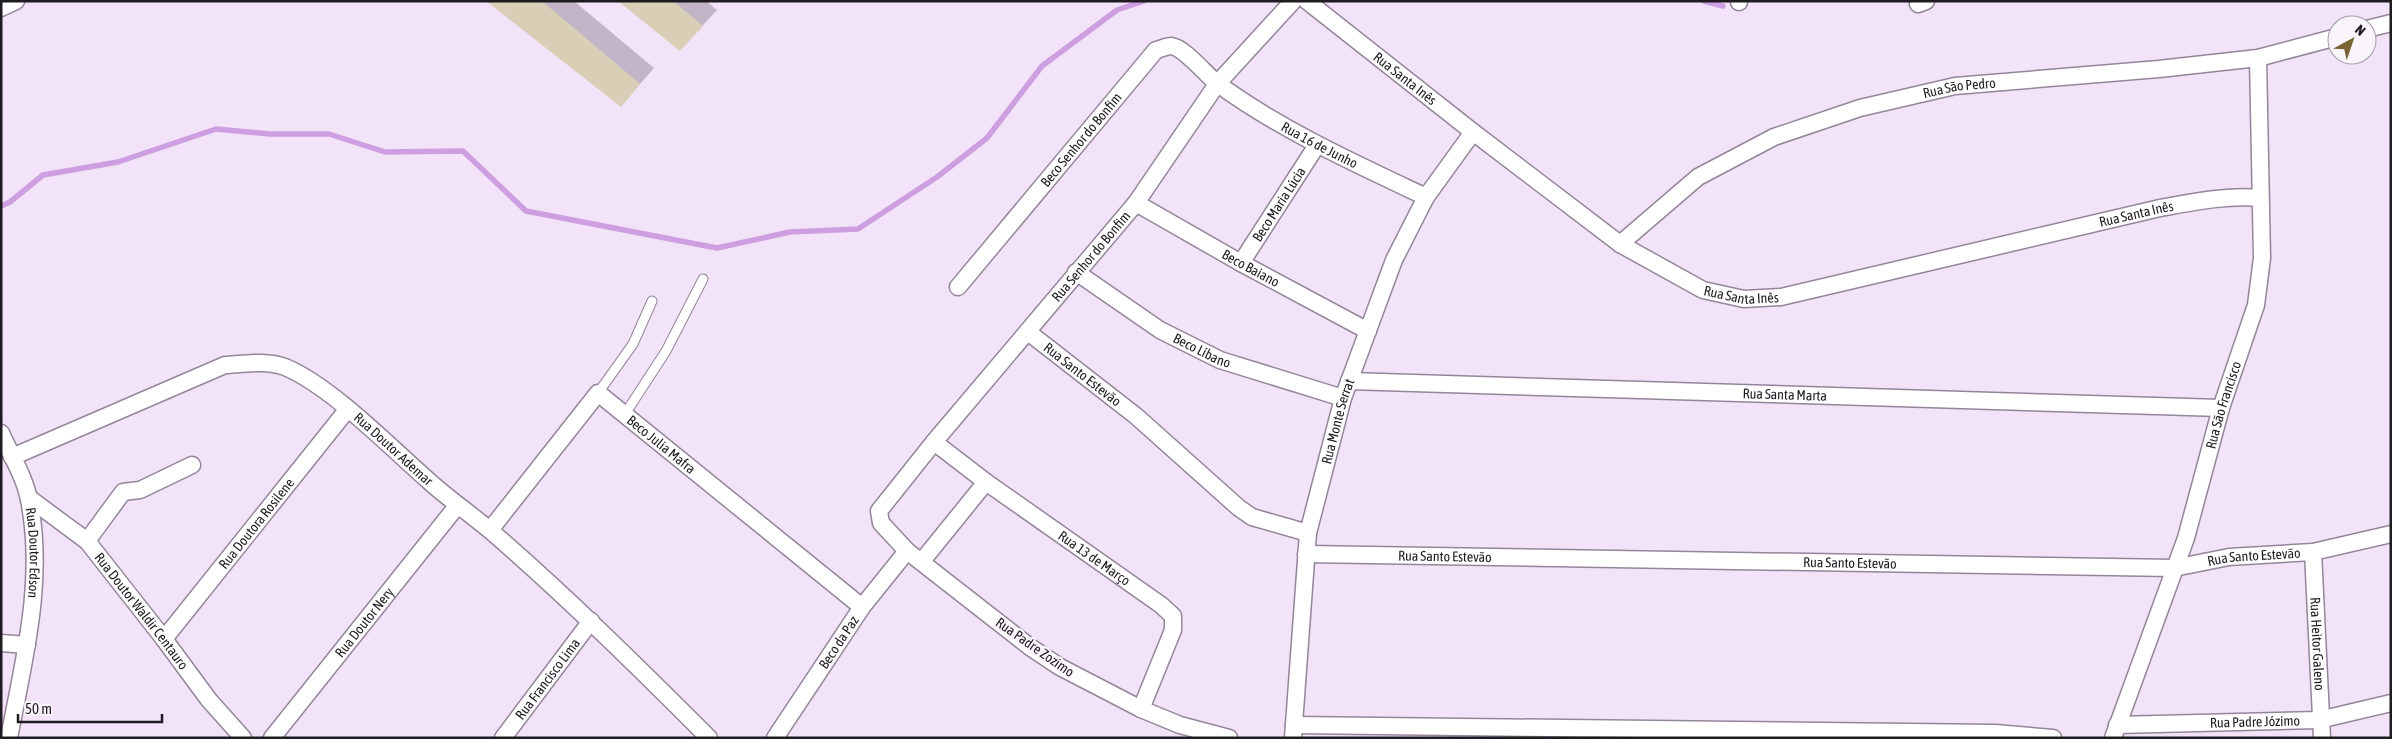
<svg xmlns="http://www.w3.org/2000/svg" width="2392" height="739" font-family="'Asap Condensed',sans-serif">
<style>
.shadow{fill:#0003}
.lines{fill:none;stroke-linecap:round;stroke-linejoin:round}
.stream{stroke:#ce9fe0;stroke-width:5.5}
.building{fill:#d9cfb7}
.lane-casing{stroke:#94859a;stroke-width:11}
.street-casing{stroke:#94859a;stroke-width:19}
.lane{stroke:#fff;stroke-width:9}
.street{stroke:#fff;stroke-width:16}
.labels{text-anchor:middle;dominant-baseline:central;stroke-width:4.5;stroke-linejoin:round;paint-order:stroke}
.street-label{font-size:14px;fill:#201b22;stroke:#faf4fd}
</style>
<rect width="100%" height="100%" fill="#f2e3f9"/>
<path class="shadow" d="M504,1H574L654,68L621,106Z
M620,1H706L717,10L694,35Z"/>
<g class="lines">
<path class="stream" d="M1704,1L1723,6
M1,206L10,202L43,175L118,162L216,129L270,134H329L385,152L463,151L526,211L717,248L790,232L858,229L937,177L987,138L1042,66L1117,10L1144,1"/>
</g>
<path class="building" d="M486,1H542L640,84L621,107Z
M618,1H673L703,26L680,51Z"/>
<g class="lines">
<defs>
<path id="lane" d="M598,393L633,344L652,301
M625,414L666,351L703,279"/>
<g id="street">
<path id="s1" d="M1307,1L1473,132L1620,244L1703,290L1744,299L1781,297L2160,208C2194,202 2226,195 2260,198"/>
<path d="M1739,2V1"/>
<path d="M1918,4L1926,1"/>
<path d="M1,8L16,1"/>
<path d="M2367,29L2391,23"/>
<path id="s2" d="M1136,203L1241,263L1368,331"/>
<path id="s3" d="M1620,244L1698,177L1774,137L1860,108L1955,86L2159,69L2258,58L2337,37"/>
<path id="s4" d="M1241,263L1317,145"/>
<path id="s5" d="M1076,272L1160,330L1220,360L1343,398"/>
<path id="s6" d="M958,287L1156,50C1161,49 1166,46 1171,46C1184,47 1207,76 1218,84C1281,130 1356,164 1426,197"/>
<path id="s7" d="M1028,332L1136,416L1239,508L1252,517L1308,533"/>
<path id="s8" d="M1349,381L2221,408"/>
<path id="s9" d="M1,433C10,454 25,477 29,500C45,580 24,659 9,738"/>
<path id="s10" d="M934,442L986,482L1161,605L1173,616V630L1141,709"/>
<path id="s11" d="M12,457L225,365C243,364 267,360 285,367C331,386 391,448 430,482C450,500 472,515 492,532C567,597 638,667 709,738"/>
<path id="s12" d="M29,498L87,541L164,639L209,700L243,738"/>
<path id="s13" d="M490,530L598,393L862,607"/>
<path d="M87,541L123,492L140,490L192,465"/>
<path id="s14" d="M2313,552L2322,738"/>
<path id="s15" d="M1306,554L2174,568L2229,557L2313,552L2391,534"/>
<path d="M922,561L986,482"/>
<path id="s16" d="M164,639L347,410"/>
<path d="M1,643L27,645"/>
<path d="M1294,725L1995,733L2053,738"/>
<path id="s17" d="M2117,725L2319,720L2391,703"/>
<path id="s18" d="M272,738L457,506"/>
<path id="s19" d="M503,738L591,621"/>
<path id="s20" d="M775,738L862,607L907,551"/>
<path id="s21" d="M1229,738L1180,725L1141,709L1060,667L1030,647L907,551L881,523L879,511L934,442L1136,203L1217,84L1293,1"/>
<path id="s22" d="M1293,738L1308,533L1343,398L1394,260L1426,197L1473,132"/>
<path id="s23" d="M2113,738L2186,538L2221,408L2256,305L2262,258L2258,58"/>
</g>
</defs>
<use href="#lane" class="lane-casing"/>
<use href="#street" class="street-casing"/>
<use href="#lane" class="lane"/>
<use href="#street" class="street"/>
</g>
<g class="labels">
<g class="street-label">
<text stroke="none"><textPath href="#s1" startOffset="125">Rua Santa Inês</textPath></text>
<text stroke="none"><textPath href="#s3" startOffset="381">Rua São Pedro</textPath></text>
<text stroke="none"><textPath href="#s6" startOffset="192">Beco Senhor do Bonfim</textPath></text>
<text stroke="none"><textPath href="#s6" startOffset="504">Rua 16 de Junho</textPath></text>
<text stroke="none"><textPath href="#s4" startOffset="70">Beco Maria Lúcia</textPath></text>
<text stroke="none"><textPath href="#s1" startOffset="935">Rua Santa Inês</textPath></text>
<text stroke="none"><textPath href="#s21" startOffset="758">Rua Senhor do Bonfim</textPath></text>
<text stroke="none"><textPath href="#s2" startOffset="132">Beco Baiano</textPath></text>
<text stroke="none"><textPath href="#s1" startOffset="530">Rua Santa Inês</textPath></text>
<text stroke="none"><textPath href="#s5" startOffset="149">Beco Líbano</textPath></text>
<text stroke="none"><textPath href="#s7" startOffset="69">Rua Santo Estevão</textPath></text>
<text stroke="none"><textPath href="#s8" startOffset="436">Rua Santa Marta</textPath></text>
<text stroke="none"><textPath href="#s23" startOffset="351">Rua São Francisco</textPath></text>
<text stroke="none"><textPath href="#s22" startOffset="321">Rua Monte Serrat</textPath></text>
<text stroke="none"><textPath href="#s13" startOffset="256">Beco Julia Mafra</textPath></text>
<text stroke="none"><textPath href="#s11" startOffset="429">Rua Doutor Ademar</textPath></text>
<text stroke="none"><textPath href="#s16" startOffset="148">Rua Doutora Rosilene</textPath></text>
<text stroke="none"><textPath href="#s9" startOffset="126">Rua Doutor Edson</textPath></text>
<text stroke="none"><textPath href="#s15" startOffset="139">Rua Santo Estevão</textPath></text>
<text stroke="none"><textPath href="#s10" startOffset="198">Rua 13 de Março</textPath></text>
<text stroke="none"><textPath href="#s15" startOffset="949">Rua Santo Estevão</textPath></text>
<text stroke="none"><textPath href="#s15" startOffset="544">Rua Santo Estevão</textPath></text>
<text stroke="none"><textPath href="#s12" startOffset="161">Rua Doutor Waldir Centauro</textPath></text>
<text stroke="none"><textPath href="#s18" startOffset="148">Rua Doutor Nery</textPath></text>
<text stroke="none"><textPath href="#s20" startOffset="115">Beco da Paz</textPath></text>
<text stroke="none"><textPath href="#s14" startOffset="92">Rua Heitor Galeno</textPath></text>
<text transform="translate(1035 647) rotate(35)">Rua Padre Zozimo</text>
<text stroke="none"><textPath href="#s19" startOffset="74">Rua Francisco Lima</textPath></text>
<text stroke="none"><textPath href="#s17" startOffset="138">Rua Padre Józimo</textPath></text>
</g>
</g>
<rect width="2392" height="739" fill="none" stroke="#201b22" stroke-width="5"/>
<g transform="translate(2352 40) rotate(40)"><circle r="24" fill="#faf4fd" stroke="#a39da5"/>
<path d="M0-4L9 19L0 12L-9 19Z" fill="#786533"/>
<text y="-8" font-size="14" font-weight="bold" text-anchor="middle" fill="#201b22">N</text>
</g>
<path d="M18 714v8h144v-8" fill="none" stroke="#201b22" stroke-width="2.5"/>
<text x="25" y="714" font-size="15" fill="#201b22" stroke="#faf4fd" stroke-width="4" paint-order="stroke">50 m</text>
</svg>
